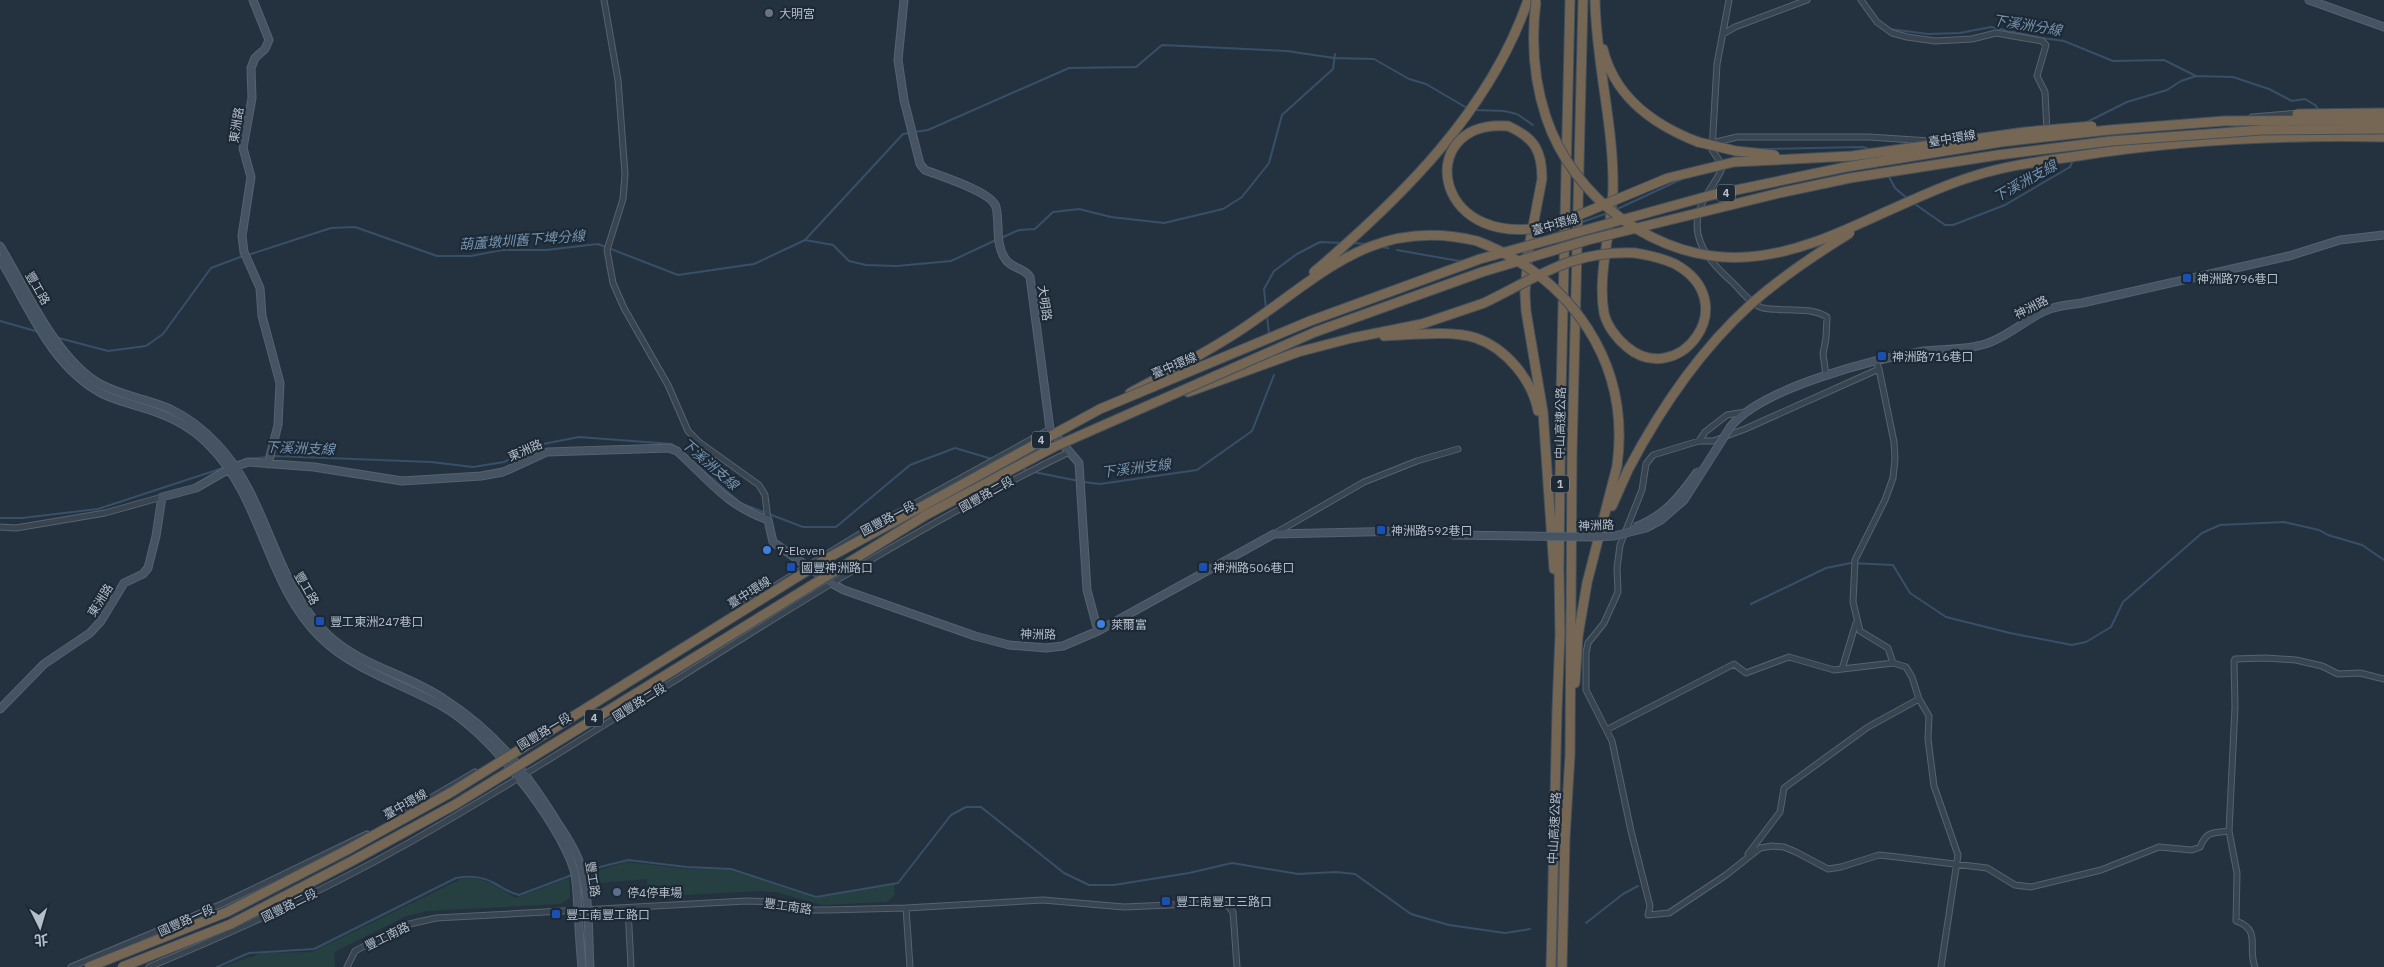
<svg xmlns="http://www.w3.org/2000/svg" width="2384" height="967" font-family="'IBM Plex Sans','Noto Sans TC',sans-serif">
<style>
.green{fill:#264041}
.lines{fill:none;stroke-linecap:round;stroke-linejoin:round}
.stream{stroke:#384f68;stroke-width:2}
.street-casing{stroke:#56626e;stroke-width:7}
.secondary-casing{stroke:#56626e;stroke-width:9}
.highway-casing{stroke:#434f5b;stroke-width:11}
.street{stroke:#384450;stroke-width:5}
.secondary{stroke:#465363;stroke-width:7}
.highway{stroke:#766755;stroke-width:9}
.secondary-bridge-casing{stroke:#56626e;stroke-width:9;stroke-linecap:butt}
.highway-bridge-casing{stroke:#434f5b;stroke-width:11;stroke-linecap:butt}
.secondary-bridge{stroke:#465363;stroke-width:7}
.highway-bridge{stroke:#766755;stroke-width:9}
.worship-dot{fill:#6b7280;stroke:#1d2935;stroke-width:2}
.transit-dot{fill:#1a4fb4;stroke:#1d2935;stroke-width:2}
.shop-dot{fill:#3f7fe0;stroke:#1d2935;stroke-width:2}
.service-dot{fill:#5c6f8a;stroke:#1d2935;stroke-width:2}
.labels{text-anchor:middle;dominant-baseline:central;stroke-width:4.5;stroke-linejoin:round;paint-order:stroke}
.shield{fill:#1d2935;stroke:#87929e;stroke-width:1}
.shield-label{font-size:11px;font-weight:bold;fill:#b5bfcb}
.poi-label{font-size:12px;fill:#b5bfcb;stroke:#1d2935;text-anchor:start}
.street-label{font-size:12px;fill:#b5bfcb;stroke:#1d2935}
.water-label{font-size:14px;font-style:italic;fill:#7492ae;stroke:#1d2935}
</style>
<rect width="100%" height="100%" fill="#243240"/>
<path class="green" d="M626,862L688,869L730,870L815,898L894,884L895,894L889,901L885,902L822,905L776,892L759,891L648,897L647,879L586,884L585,874Z
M476,878L493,884L516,898L569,878L570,898L560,904L427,911L404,917L334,952L335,967H221L262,953L312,952L461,879Z"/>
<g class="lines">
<path class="stream" d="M1890,29L1928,34L1960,33L1991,27L2042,38L2064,41L2113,61L2164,60L2196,76
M1474,110L1504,111L1517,114L1533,125
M2085,123L2127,102L2167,90L2181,81L2196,76L2233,77L2269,89L2292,101L2305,99L2315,105L2319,110
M914,132L928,130L1069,68L1136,67L1162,45L1287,51L1334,58L1374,59L1409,79L1426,84L1467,108
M1762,149L1863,147L1869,149
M1888,175L1895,188L1908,199
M1912,202L1945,225H1953L2005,205L2070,167L2073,160
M1615,210L1684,178
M1582,222L1605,214
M1545,237L1559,232
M1001,238L1019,230L1035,229L1053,212L1079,209L1111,217L1164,223L1223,209L1242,197L1269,163L1282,115L1333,69L1335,54
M805,240L903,134L909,133
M1352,243L1367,244
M1382,247L1388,248
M1397,250L1459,261L1466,260
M248,255L331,228L355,227L437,256H471L502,250H546L598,244L678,275L754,264L805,240L833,245L849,261L866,265L897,266L951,261L996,240
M1266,309L1264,289L1274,271L1297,254L1320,242L1342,243
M1267,316L1269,334
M0,321L39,332
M55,337L108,351L146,346L163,334L211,268L243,256
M249,459L276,456L431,462L473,467L504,462L538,445L579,437L672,444L676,447
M697,465L737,500
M1020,468L1030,471
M1034,472L1079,481
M1083,482L1100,484L1197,470L1252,431L1274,375
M740,503L803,527H836L910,465L955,448L992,459
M0,518H22L98,509L226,467
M1751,604L1826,568L1851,563L1893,565L1910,593L1946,617L2010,633L2072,645L2086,642L2111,627L2123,602L2202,533L2220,525L2284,522L2319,530L2328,535L2362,545L2384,560
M584,871L628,860L687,867L731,869L816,897L898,883L951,815L966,807H981L1064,873L1089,885H1114L1189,873L1232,863L1298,874L1336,872L1355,874L1411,914L1449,925L1505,933L1530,929
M1586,923L1623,894L1638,886
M217,967L249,953L314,949L456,878C470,876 481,876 494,883C503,888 509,893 519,895L572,875"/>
<defs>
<path id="street" d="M604,0L618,80L625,174L623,199L607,250L613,283L624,308L668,385L688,431L699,442L759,485L765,495L768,520
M1729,0L1717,64L1712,150L1723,166C1719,177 1712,185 1706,196C1685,231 1704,257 1731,281C1740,289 1751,305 1763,308C1782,312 1810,306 1827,317L1826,338L1823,354L1826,375
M1861,0L1877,22L1892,33L1907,37L1935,41L1972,39L1996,33L2042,41L2046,45L2037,76L2045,92L2047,132
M1723,34L1735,27L1807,0
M2252,117L2299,113
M1712,143L1737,137H1869L1930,141
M1876,361L1879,369L1745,429L1713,441H1699L1653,455L1646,464L1642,490L1620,545L1617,568L1618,592L1604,623L1588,643L1586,653V690L1612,741L1631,831L1650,906L1648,915L1669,913L1726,875L1760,848L1772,846L1784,847L1796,852L1828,869L1841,867L1879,855L1897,857L1987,868L2015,885L2031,887L2101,870L2159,847L2192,850L2200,847C2207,831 2212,833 2229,831
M1879,369L1894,442L1895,459L1893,478L1885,500L1855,560L1853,602L1860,631L1888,648L1893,663
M1699,441L1705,432L1727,415L1745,412
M0,527L16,528L105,513L162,497
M1274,534L1364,482L1417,461L1458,449
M739,608L863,532L1050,429
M1842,669L1856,623
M1608,729L1734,664L1746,673L1789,657L1834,670L1893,663L1906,667L1912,677L1919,699L1929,716L1928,739L1934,786L1958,855L1941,967
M405,813L475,772
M1748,854L1780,812L1784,788L1868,727L1919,699
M628,908L631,967
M906,908L910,967
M71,967L222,904L367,834
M149,967C239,930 327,889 412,841C633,715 840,564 1069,452
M347,967L355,951L405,925L436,918L746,901L776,902L810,910H827L906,908L1043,900L1124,907L1215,903L1227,905L1233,912L1237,967
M2255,967C2247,947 2262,930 2236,921L2237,873L2229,831L2235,707L2234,661L2235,659L2266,658L2296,660L2322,666L2338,674L2360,673L2384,679"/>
<path id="secondary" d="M253,0L269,40L265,49L255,58L251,68L252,98L243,148L251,177L242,236L244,252L260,288L262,316L280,383L278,425L268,464
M904,0L898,60L904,100L920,164L925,170C940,176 993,192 996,207C1000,224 995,241 1004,257C1010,269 1024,267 1030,277L1050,429L1079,463L1087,590L1098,631
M2309,0L2384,27
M0,246C26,289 56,359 100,384C122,396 147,399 170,409C187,417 204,430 217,444C269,498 273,583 328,635C361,666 407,674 444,699C494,731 523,768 554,817C563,832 575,847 580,864C590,896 588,934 590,967
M0,259C29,307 50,365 101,393C112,399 125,402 137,406C165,414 188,424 209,445C263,499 266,584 320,637C353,670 401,683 442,706C487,730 559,821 574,870C577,882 577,896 578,909C579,928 580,948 582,967
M1731,426C1764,387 1874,359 1924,351C1944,349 1966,350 1985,344C2006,338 2025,320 2045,311C2057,305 2070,305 2082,303L2289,256L2340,240L2384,235
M0,709L44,664L90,633L101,621L124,583L143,574L148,568L156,536L162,497L196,488L229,469L248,462L314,467L402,481L481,476L503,472L547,452L669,448L677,451C709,480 726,505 768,520L773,542L831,583L844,590L975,636L1009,645L1046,648L1063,646L1098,631L1274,534L1452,530"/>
<path id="highway" d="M1595,0C1596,63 1614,125 1613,189C1612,228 1597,274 1604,313C1607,326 1617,339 1627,347C1678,390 1746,303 1675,264C1662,258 1648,255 1635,253
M1603,49C1615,98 1654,125 1698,142
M1508,126C1535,138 1542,151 1542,179L1528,252L1525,293L1526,311L1543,412L1554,569
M1883,213C1913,200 1943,185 1974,176C2008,165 2043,161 2078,156C2179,140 2282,135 2384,137
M1314,272C1401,198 1490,111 1528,0
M1384,336C1410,335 1453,330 1476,338C1507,349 1532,380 1538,411
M1188,392L1298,352L1352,338L1422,324L1484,303
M1130,393C1165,374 1202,355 1236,333C1318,280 1370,215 1477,241
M1612,506L1628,470
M1575,683L1578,636L1587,583L1617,466
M1551,967L1557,710L1560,635L1559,568L1561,395L1570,0
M1562,967L1565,839L1570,755L1572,455L1583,0"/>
</defs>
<use href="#street" class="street-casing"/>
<use href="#secondary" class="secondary-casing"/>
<use href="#highway" class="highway-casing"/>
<use href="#street" class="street"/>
<use href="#secondary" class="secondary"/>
<use href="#highway" class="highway"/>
<defs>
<path id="secondary-bridge" d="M1635,527C1665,516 1680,496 1698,471
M1452,535L1591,537L1614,536L1646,528L1661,520L1684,500L1731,426"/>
<path id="highway-bridge" d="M1536,1C1531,41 1533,78 1546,117C1573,199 1658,263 1747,257C1795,254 1839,233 1883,213
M2297,114L2384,113
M1508,126C1411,118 1431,261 1560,223L1668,178L1734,162L1852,156L2025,132L2092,126
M1698,142L1736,151L1775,155
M1477,241C1572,278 1631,363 1617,466
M1484,303C1538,277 1572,250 1635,253
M1628,470C1660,409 1699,351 1751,304C1781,277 1816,254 1850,233
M89,967L227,912L347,850L450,793L826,559L1100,409L1310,321L1480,259L1712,195L1846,167L2001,142L2109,130L2224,121L2384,120
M122,967L231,924L352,861L456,804L926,515L1054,447L1315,332L1482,272L1588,240L1779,193L1850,178L1998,155L2111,141L2262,130L2384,129"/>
</defs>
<use href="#secondary-bridge" class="secondary-bridge-casing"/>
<use href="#highway-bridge" class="highway-bridge-casing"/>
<use href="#secondary-bridge" class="secondary-bridge"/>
<use href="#highway-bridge" class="highway-bridge"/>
</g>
<circle class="worship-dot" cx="769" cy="13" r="5"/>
<g class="transit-dot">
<rect x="2182" y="273" width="10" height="10" rx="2.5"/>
<rect x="1877" y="351" width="10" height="10" rx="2.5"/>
<rect x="1376" y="525" width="10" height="10" rx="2.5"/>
<rect x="786" y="562" width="10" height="10" rx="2.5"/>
<rect x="1198" y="562" width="10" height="10" rx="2.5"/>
<rect x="315" y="616" width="10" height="10" rx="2.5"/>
<rect x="1161" y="896" width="10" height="10" rx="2.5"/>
<rect x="551" y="909" width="10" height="10" rx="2.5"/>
</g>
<g class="shop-dot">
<circle cx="767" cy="550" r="5"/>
<circle cx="1101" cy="624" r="5"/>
</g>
<circle class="service-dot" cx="617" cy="892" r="5"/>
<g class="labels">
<g class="shield">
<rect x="1717" y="184.5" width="18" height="17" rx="4"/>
<rect x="1032" y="431.5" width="18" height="17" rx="4"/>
<rect x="1551" y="475.5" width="18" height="17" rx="4"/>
<rect x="585" y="709.5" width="18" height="17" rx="4"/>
</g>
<g class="shield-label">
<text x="1726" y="193">4</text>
<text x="1041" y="440">4</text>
<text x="1560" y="484">1</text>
<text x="594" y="718">4</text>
</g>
<g class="poi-label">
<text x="779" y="13">大明宮</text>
<text x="2197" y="278">神洲路796巷口</text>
<text x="1892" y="356">神洲路716巷口</text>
<text x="1391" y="530">神洲路592巷口</text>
<text x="777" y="550">7-Eleven</text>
<text x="801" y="567">國豐神洲路口</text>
<text x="1213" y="567">神洲路506巷口</text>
<text x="330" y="621">豐工東洲247巷口</text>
<text x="1111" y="624">萊爾富</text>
<text x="627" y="892">停4停車場</text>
<text x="1176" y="901">豐工南豐工三路口</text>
<text x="566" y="914">豐工南豐工路口</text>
</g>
<g class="street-label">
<text transform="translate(236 125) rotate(-81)">東洲路</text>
<text transform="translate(1952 138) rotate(-9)">臺中環線</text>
<text transform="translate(1555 224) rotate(-16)">臺中環線</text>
<text transform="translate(38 288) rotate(60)">豐工路</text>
<text transform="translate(1045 303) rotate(82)">大明路</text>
<text transform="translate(2031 307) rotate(-27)">神洲路</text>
<text transform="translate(1174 365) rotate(-23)">臺中環線</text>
<text transform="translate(1560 423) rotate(-89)">中山高速公路</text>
<text transform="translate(525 450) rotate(-23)">東洲路</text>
<text transform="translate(986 494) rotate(-29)">國豐路二段</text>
<text transform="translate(888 518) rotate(-28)">國豐路一段</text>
<text transform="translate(1596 525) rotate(-2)">神洲路</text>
<text transform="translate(307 588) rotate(60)">豐工路</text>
<text transform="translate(749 592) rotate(-32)">臺中環線</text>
<text transform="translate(100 600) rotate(-58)">東洲路</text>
<text transform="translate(1038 634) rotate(1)">神洲路</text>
<text transform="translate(639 702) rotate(-32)">國豐路二段</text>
<text transform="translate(544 731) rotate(-31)">國豐路一段</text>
<text transform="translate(405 804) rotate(-29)">臺中環線</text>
<text transform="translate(1554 828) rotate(-87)">中山高速公路</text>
<text transform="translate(593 879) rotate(81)">豐工路</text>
<text transform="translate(289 905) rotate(-26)">國豐路二段</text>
<text transform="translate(788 906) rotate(8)">豐工南路</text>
<text transform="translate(186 920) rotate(-24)">國豐路一段</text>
<text transform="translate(387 936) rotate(-26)">豐工南路</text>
</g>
<g class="water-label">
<text transform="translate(2027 25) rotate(9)">下溪洲分線</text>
<text transform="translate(2025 181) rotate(-29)">下溪洲支線</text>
<text transform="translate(522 240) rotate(-4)">葫蘆墩圳舊下埤分線</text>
<text transform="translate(300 448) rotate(2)">下溪洲支線</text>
<text transform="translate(710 464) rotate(41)">下溪洲支線</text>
<text transform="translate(1136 468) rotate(-7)">下溪洲支線</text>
</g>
</g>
<g transform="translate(40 927) rotate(175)" stroke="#1d2935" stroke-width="4" paint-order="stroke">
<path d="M0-4L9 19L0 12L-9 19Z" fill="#b5bfcb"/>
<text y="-8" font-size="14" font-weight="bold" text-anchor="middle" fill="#b5bfcb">北</text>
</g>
</svg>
